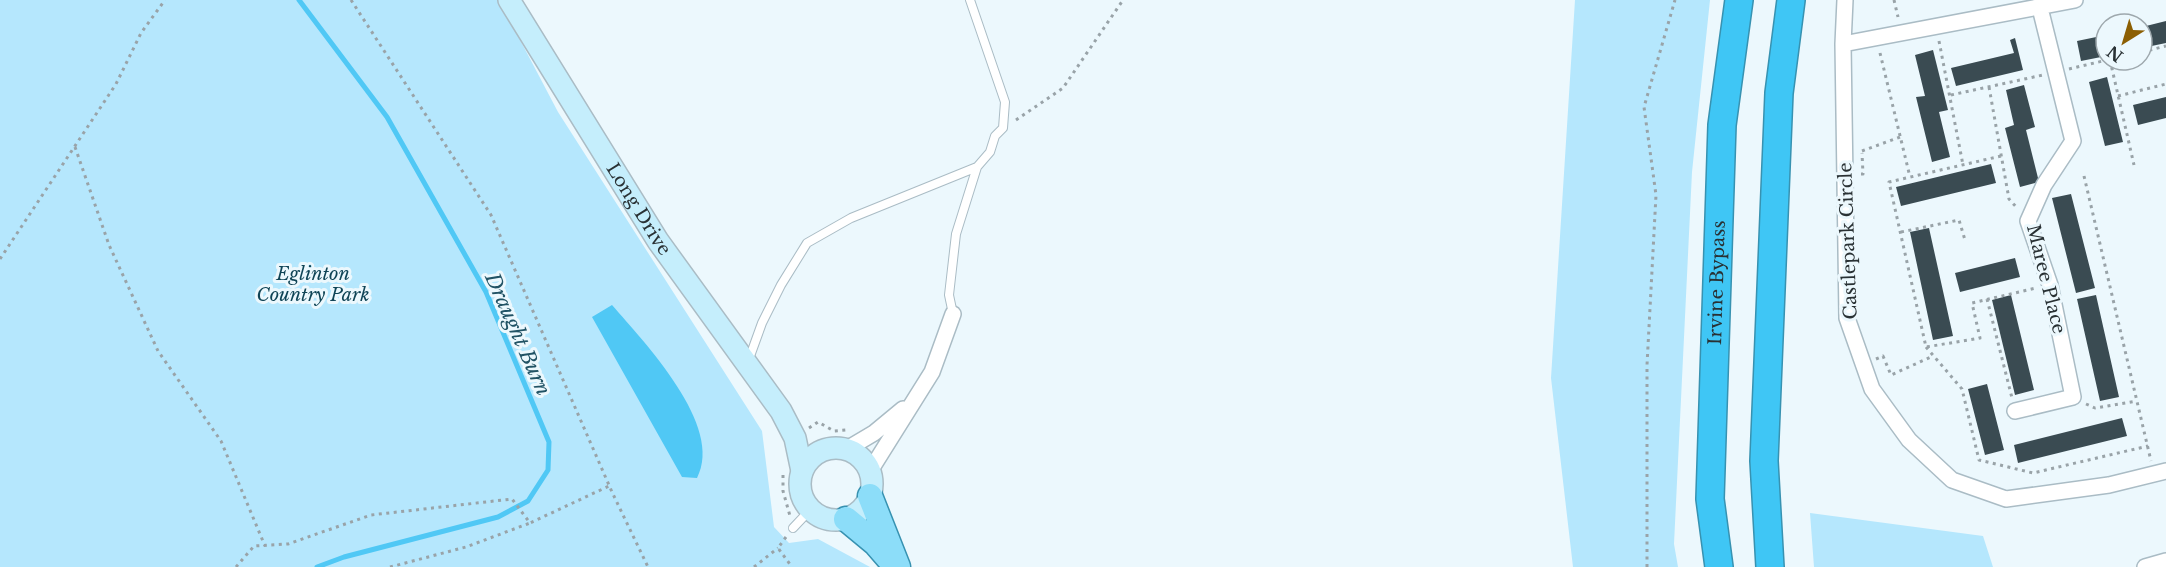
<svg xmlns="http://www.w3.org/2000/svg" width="2166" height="567" font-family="'Libre Baskerville',serif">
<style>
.green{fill:#b5e7fd}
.water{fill:#50c8f5}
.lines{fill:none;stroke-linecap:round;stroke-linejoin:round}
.stream{stroke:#50c8f5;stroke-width:5}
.building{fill:#3a4b52}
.lane-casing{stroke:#aabcc5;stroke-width:10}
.street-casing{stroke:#aabcc5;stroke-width:18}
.secondary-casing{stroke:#aabcc5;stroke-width:24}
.primary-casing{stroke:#3792b1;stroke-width:27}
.highway-casing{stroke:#3792b1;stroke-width:30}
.path{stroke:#99a3a8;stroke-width:3;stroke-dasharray:3 4.5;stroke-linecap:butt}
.lane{stroke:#fff;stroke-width:8}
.street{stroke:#fff;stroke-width:15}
.secondary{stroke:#c5eefc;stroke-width:21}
.primary{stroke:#8cddf9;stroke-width:24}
.highway{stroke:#3fc6f5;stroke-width:27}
.labels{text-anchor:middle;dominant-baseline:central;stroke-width:6;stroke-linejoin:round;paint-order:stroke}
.street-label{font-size:18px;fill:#293134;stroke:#ecf8fd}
.park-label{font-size:18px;font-style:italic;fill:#0f4456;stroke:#ecf8fd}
.water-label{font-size:20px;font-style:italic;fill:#215365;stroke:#ecf8fd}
</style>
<rect width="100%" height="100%" fill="#ecf8fd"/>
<path class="green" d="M0,0H499L558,112L762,431L774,527L789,543L818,539L870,567H0Z
M1575,0H1710L1692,172L1674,544L1678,567H1573L1551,378Z
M1810,513L1983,536L1993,567H1814Z"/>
<path class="water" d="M612,305C644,342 725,426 697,478L682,477L592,317Z"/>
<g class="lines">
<path class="stream" d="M299,0L387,117L486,292L549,442L548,470L528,501L498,517L344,557L317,567"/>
</g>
<path class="building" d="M2166,21V43L2142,48V27Z
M2106,35V56L2081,61L2077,41Z
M2015,38L2023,70L1956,86L1951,68L2014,53L2010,40Z
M1933,50L1948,110L1939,112L1950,157L1932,162L1916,97L1925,96L1915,55Z
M2107,77L2123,142L2105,146L2089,82Z
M2024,85L2035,127L2026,130L2039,182L2020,187L2005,128L2014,125L2006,90Z
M2166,97V118L2138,125L2133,105Z
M1991,164L1996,183L1901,206L1896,187Z
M2071,194L2095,288L2076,293L2052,198Z
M1929,228L1953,336L1933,340L1910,232Z
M2015,258L2020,277L1960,292L1955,273Z
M2011,295L2034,390L2015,395L1992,300Z
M2096,295L2119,397L2100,401L2077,299Z
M1987,384L2004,450L1985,455L1968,389Z
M2122,418L2127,436L2018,463L2014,445Z"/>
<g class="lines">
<defs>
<path id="lane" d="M953,314L949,295L956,234L977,167L990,152L995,136L1003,128L1005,102L970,0
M749,359L762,323L781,285L807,243L851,218L977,167
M793,528L810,510"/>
<path id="street" d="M1845,0L1843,44L1847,318L1872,389L1909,440L1952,480L2006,499L2109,485L2166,471
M1843,44L2075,0
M2015,411L2073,397L2050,285L2028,221L2044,185L2073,141L2040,8
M847,449L874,433L903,409
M870,471L932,372L953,314
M2145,567L2166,561"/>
<g id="secondary">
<path id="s1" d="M509,0L658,241L781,411L795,438L802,471"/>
<circle cx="836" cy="484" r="36"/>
</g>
<path id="primary" d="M870,496L898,567
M846,519L875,543L888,558"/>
<g id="highway">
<path id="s2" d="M1719,567L1710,499L1722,125L1739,0"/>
<path d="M1770,567L1764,461L1779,93L1791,0"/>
</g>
</defs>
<use href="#lane" class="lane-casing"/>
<use href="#street" class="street-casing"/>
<use href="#secondary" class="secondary-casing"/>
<use href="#primary" class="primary-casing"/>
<use href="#highway" class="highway-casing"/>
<path class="path" d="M351,0L491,215L612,492L648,567
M1894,0L1898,17
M1939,41L1963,165
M2142,52L2166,46
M1880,53L1910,177
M2110,60L2134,165
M2069,69L2107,60
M1989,87L2009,199L2018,209
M1951,95L2043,75
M2118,96L2166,84
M1016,120L1063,88L1123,0
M75,147L109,245L158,351L221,441L265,546
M1862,151L1900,137
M2001,156L1889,182L1926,347L1980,338L1972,303L2036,288
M1861,174H1863L1862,153
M2084,176L2151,461
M1901,232L1959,220L1965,240
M0,259L116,84L141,33L165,0
M1987,299L2012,398
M1926,347L1962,389L1979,460L2033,473L2148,446
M1876,359L1883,356L1891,375L1933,356
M2086,404L2095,408L2137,401
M809,428L818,422L834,431L846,430
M783,475V491L790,516
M786,537L778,548L792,567
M236,567L254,546L288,544L371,515L512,499L530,523L609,486
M390,567L466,547L530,523
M754,567L778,548
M1647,567V365L1656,195L1644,107L1675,0"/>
<use href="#lane" class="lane"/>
<use href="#street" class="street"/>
<use href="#secondary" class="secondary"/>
<use href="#primary" class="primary"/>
<use href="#highway" class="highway"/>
</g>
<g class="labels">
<g class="street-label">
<text stroke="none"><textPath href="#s1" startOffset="246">Long Drive</textPath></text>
<text transform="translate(1848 241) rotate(-92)">Castlepark Circle</text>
<text transform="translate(2046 279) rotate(76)">Maree Place</text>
<text stroke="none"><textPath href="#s2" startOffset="285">Irvine Bypass</textPath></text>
</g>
<g class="park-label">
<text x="313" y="274">Eglinton<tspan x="313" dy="21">Country Park</tspan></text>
</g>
<g class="water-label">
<text transform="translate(518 334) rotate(66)">Draught Burn</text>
</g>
</g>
<g transform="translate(2124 42) rotate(217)"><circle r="28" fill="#ecf8fd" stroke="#9ea8ad" stroke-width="1.5"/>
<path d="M0-4.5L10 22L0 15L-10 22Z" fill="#8c5f03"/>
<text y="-9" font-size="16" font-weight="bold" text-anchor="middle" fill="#293134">N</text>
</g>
</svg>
